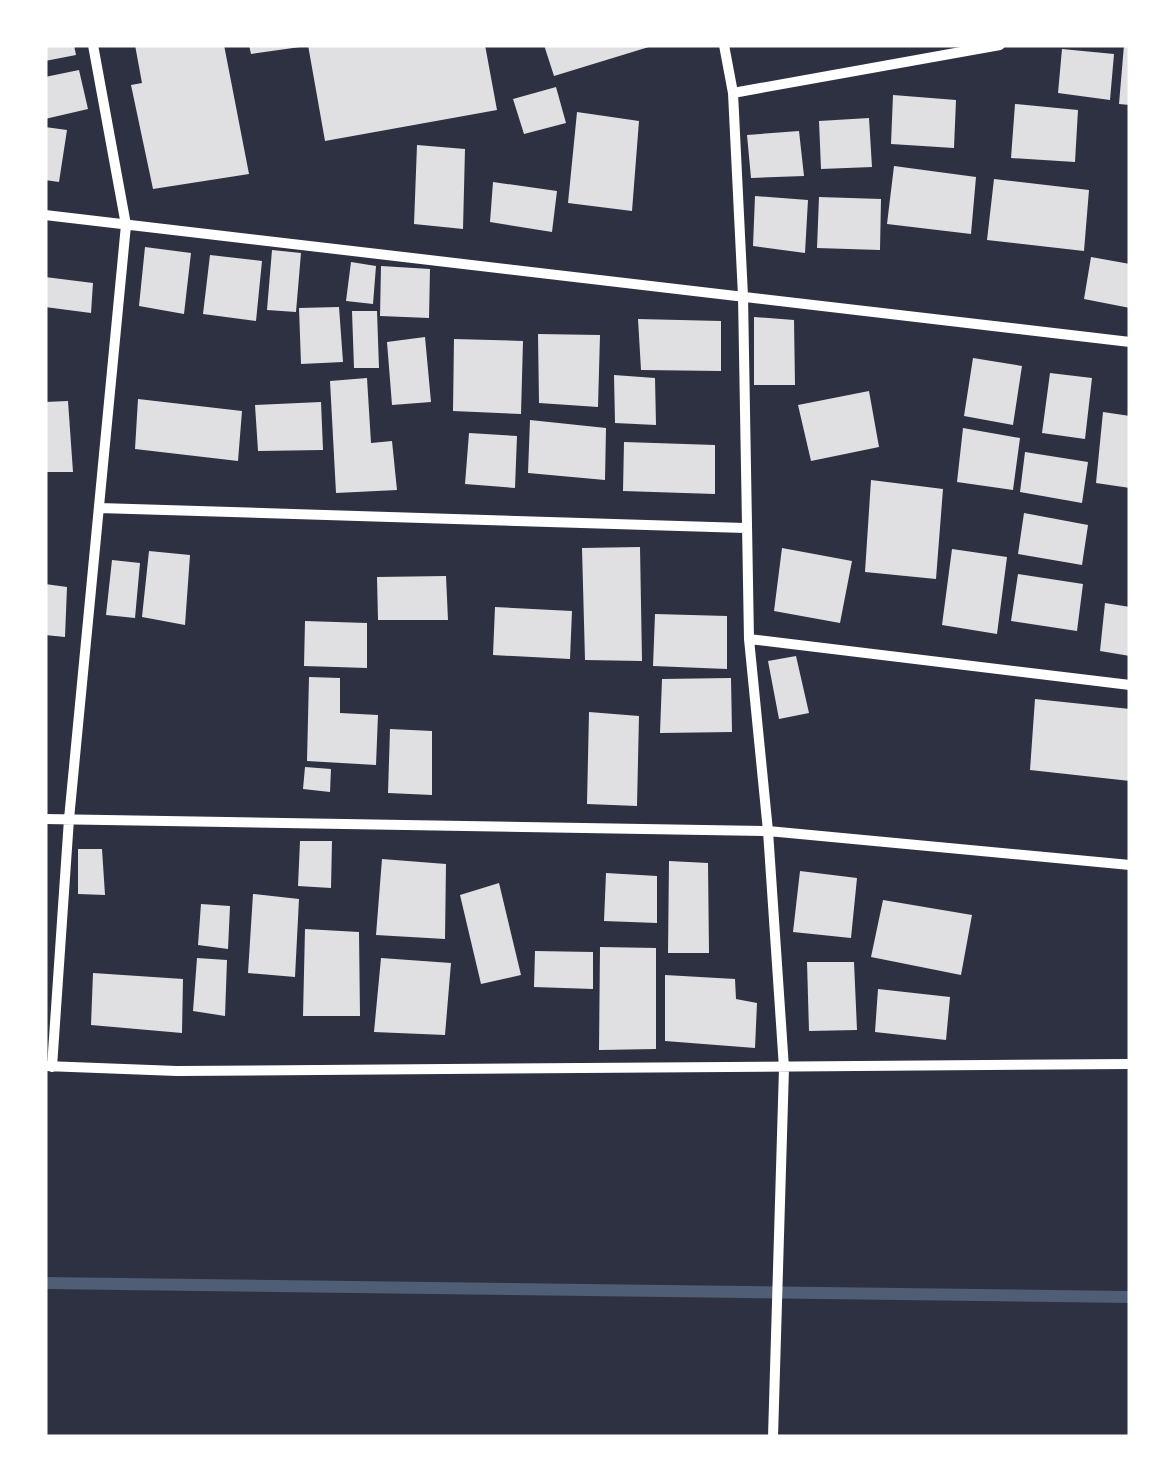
<svg xmlns="http://www.w3.org/2000/svg" width="1175" height="1482" font-family="'Alegreya Sans',sans-serif">
<style>
.lines{fill:none;stroke-linecap:round;stroke-linejoin:round}
.stream{stroke:#4f5d75;stroke-width:12}
.building{fill:#e0e0e3}
.minor{stroke:#fff;stroke-width:10}
</style>
<rect width="100%" height="100%" fill="#2d3142"/>
<g class="lines">
<path class="stream" d="M45,1283L1130,1297"/>
</g>
<path class="building" d="M45,45H74L76,55L45,61Z
M135,45H224L249,174L153,189L131,85L142,83Z
M249,45H300V47L251,54Z
M308,45H485L497,110L325,141Z
M544,45H652V46L554,76Z
M1124,45H1130V105L1119,104Z
M1062,49L1114,54L1110,100L1058,93Z
M79,70L88,109L45,119V77Z
M556,87L566,123L524,134L513,99Z
M893,95L956,100L954,148L891,144Z
M1015,104L1078,110L1075,162L1011,158Z
M577,112L639,121L632,211L568,203Z
M869,118L872,167L821,169L819,121Z
M45,127L67,130L59,182L45,180Z
M799,131L804,176L751,178L747,135Z
M417,145L465,149L463,229L414,224Z
M894,166L976,177L971,234L887,224Z
M994,179L1089,190L1084,251L987,240Z
M493,182L557,191L552,232L490,222Z
M755,196L808,200L805,253L753,246Z
M819,197L881,199L880,250L817,248Z
M145,247L191,253L184,314L139,306Z
M272,250L301,253L296,312L267,310Z
M210,255L262,261L256,321L203,314Z
M1091,257L1130,264V308L1084,299Z
M351,262L376,266L373,304L346,301Z
M381,266L430,269L429,318L380,316Z
M45,277L93,283L91,313L45,307Z
M339,307L343,362L301,364L299,308Z
M352,311H377L379,368H354Z
M754,317L794,320L795,385H754Z
M638,319L721,321V371L641,370Z
M538,334L600,335L598,407L539,403Z
M425,337L431,402L392,405L387,342Z
M454,339L523,341L521,414L453,411Z
M973,358L1022,366L1013,425L964,416Z
M1050,373L1092,378L1085,439L1042,433Z
M614,375L655,378L656,425L615,423Z
M367,378L371,443L392,441L397,490L336,493L330,381Z
M869,391L879,447L811,461L798,405Z
M138,399L242,411L238,461L135,449Z
M68,401L73,472H45V402Z
M321,402L323,450L258,451L255,405Z
M1103,412L1130,416V488L1096,483Z
M530,420L606,428L605,480L528,473Z
M963,428L1020,438L1013,490L957,482Z
M469,433L517,436L515,488L465,484Z
M624,442L715,445V494L623,491Z
M1025,452L1088,462L1082,503L1020,492Z
M871,480L943,489L936,579L865,572Z
M1024,513L1088,525L1082,565L1018,554Z
M640,547L642,661L585,660L582,548Z
M782,548L852,561L840,623L774,611Z
M952,549L1007,557L997,634L942,625Z
M149,551L190,555L185,625L142,617Z
M112,560L140,563L135,618L106,615Z
M1018,574L1083,584L1077,631L1011,621Z
M446,576L448,620H378L377,577Z
M45,584L67,587L65,637L45,635Z
M1105,603L1130,607V656L1100,651Z
M495,607L572,611L570,659L493,655Z
M655,614L727,616V669L653,666Z
M305,621L367,623V668L304,666Z
M796,656L809,713L779,719L768,661Z
M309,677L340,678V713L378,715L376,765L307,761Z
M731,678L732,732L660,733L662,679Z
M1035,699L1130,709V781L1030,770Z
M589,712L639,716L637,806L587,804Z
M390,729L432,731V795L388,793Z
M305,767L331,769L330,792L303,789Z
M300,841H332L331,888L298,886Z
M78,849H102L105,895L78,894Z
M382,859L446,864L445,939L376,935Z
M669,861L708,863L709,953H668Z
M800,871L857,878L851,938L793,932Z
M606,873L657,876V923L604,921Z
M499,883L521,975L481,984L460,895Z
M253,894L299,899L295,977L248,973Z
M883,900L972,915L961,975L871,957Z
M201,904L230,906L228,949L198,945Z
M305,929L359,932L360,1016H303Z
M600,947L656,948V1049L599,1050Z
M535,951L593,952V989L534,987Z
M197,958L227,960L225,1016L193,1011Z
M381,958L451,963L445,1035L374,1032Z
M807,962H854L857,1030L809,1031Z
M93,973L183,979L182,1033L91,1025Z
M665,975L735,979L736,999L757,1003L755,1048L665,1041Z
M878,989L950,997L946,1040L875,1032Z"/>
<g class="lines">
<path class="minor" d="M724,45L733,93L743,296L749,639L768,831L784,1068L773,1437
M733,93L1000,45
M45,215L1130,342
M99,508L745,528
M749,639L1130,685
M45,819L768,831L1130,865
M45,1066L177,1071L1130,1064
M52,1067L69,819L126,225L93,45"/>
</g>
<rect width="1175" height="1482" fill="none" stroke="#ffffff" stroke-width="95"/>
</svg>
